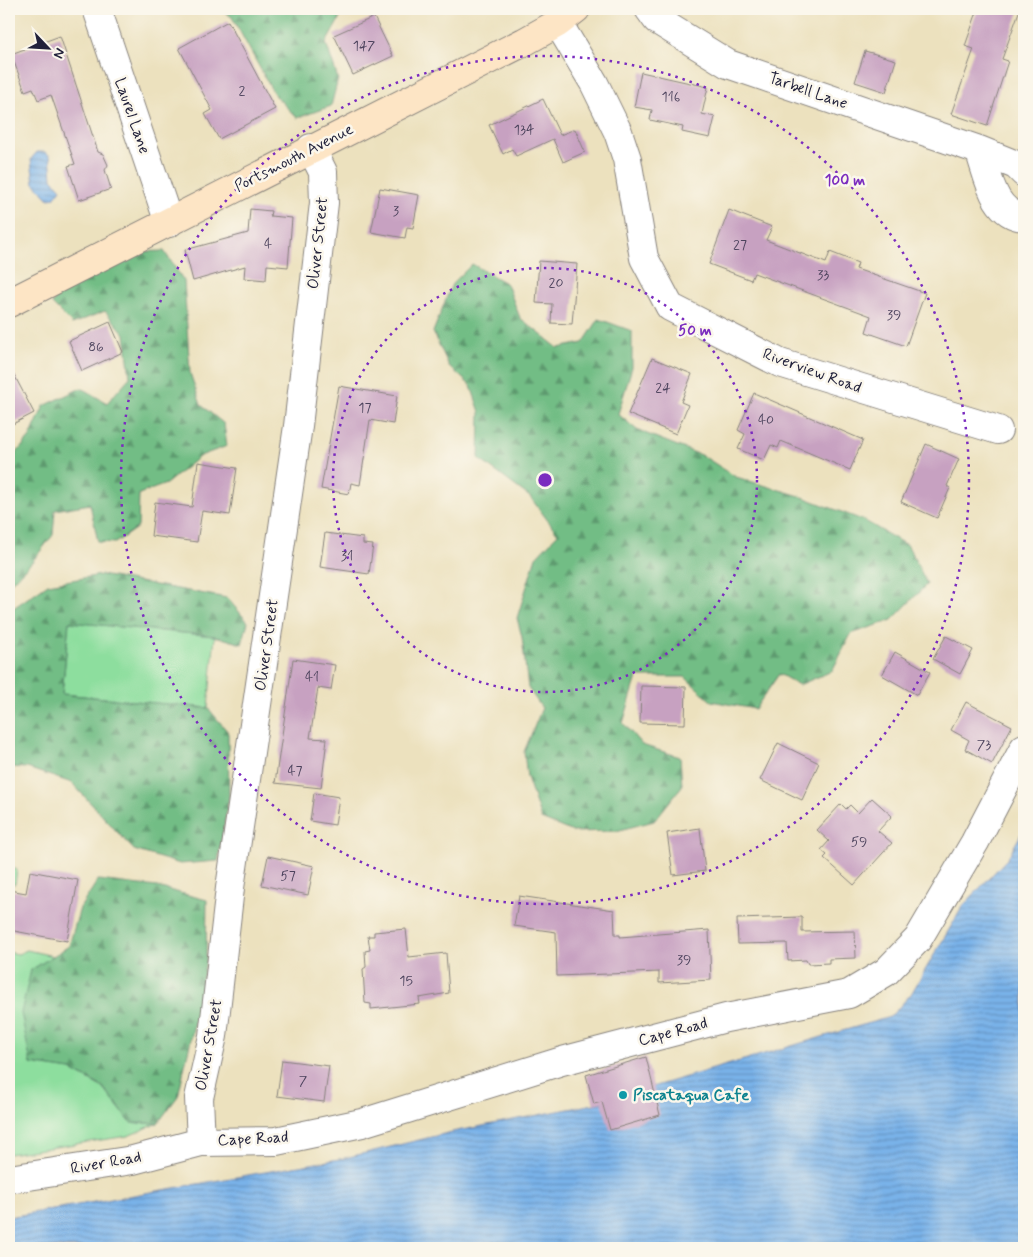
<svg xmlns="http://www.w3.org/2000/svg" width="1033" height="1257" font-family="Mynerve,sans-serif">
<style>
.grass{fill:#8dde9e;stroke:#58806c}
.forest{fill:url(#forest-firs);stroke:#4a7060}
.water{fill:url(#water-rules);stroke:#4e6a92}
.building{fill:#c7a1c1}
.lines{fill:none;stroke-linecap:round;stroke-linejoin:round}
.minor-casing{stroke:#87827c;stroke-width:30}
.secondary-casing{stroke:#87827c;stroke-width:30}
.minor{stroke:#fff;stroke-width:28}
.secondary{stroke:#fde5c5;stroke-width:28}
.ring{fill:none;stroke:#7b2cbf;stroke-width:2.5;stroke-dasharray:2.5 5}
.culture-dot{fill:#0f9aa8;stroke:#fbf7ec;stroke-width:2}
.labels{text-anchor:middle;dominant-baseline:central;stroke-width:5;stroke-linejoin:round;paint-order:stroke}
.number-label{font-size:14px;fill:#4b425c}
.street-label{font-size:16px;fill:#22223b;stroke:#fbf7ec}
.culture-label{font-size:16px;font-weight:bold;fill:#0d838f;stroke:#fbf7ec;text-anchor:start}
.centre{fill:#7b2cbf;stroke:#fbf7ec;stroke-width:2.5}
.ring-label{font-size:15px;text-anchor:middle;font-weight:bold;fill:#7b2cbf;stroke:#fbf7ec;stroke-width:5;stroke-linejoin:round;paint-order:stroke}
</style>
<defs>
<pattern id="forest-firs" width="22" height="20" patternUnits="userSpaceOnUse" patternTransform="scale(1.25)"><rect width="22" height="20" fill="#72bd85"/><path d="M5 1l3.5 6h-7zM16 11l3.5 6h-7z" fill="#5d996e"/></pattern>
<pattern id="water-rules" width="6" height="5" patternUnits="userSpaceOnUse" patternTransform="scale(1.25)"><rect width="6" height="5" fill="#79b2e9"/><path d="M0 2.5h6" fill="none" stroke="#6390be"/></pattern>
</defs>
<rect width="100%" height="100%" fill="#fbf7ec"/>
<filter id="ink" filterUnits="userSpaceOnUse"><feTurbulence type="fractalNoise" baseFrequency=".02" numOctaves="2"/><feDisplacementMap in="SourceGraphic" scale="10" xChannelSelector="R" yChannelSelector="G"/><feConvolveMatrix kernelMatrix="1 2 1 2 8 2 1 2 1" color-interpolation-filters="sRGB"/></filter>
<filter id="wash" filterUnits="userSpaceOnUse"><feTurbulence type="fractalNoise" baseFrequency=".0096" numOctaves="4" result="noise"/><feDisplacementMap in="SourceGraphic" scale="20" xChannelSelector="R" yChannelSelector="G"/><feGaussianBlur stdDeviation="1.12" result="paint"/><feColorMatrix in="noise" values="0 0 0 0 0 0 0 0 0 0 0 0 0 0 0 0 0 1.4 0 .05"/><feComposite in="paint" operator="in"/></filter>
<g filter="url(#wash)">
<rect width="100%" height="100%" fill="#ece1be"/>
<path class="grass" d="M69,622L215,636L208,708L62,694Z
M9,866L17,870L15,884H9Z
M27,950L53,956L31,970V1064L71,1070L103,1088L131,1123H158L128,1136L9,1154V952L18,954Z"/>
<path class="forest" d="M220,9H345L326,43L338,79L331,106L297,118L274,94L232,17Z
M164,251L184,281L190,373L201,405L224,424L227,446L200,456L166,484L139,494L138,527L115,543L98,542L90,504L55,510L53,535L31,563L9,584V462L30,437L44,406L81,388L107,403L130,377L125,334L105,311L72,324L52,304L63,285L130,252Z
M472,264L507,284L520,318L558,348L583,343L599,319L632,331V367L618,414L637,430L703,456L736,477L800,496L865,521L908,546L927,584L892,620L851,634L832,671L799,685L779,674L755,709L711,701L685,677H637L623,723L642,745L680,757L682,786L654,821L616,831L573,832L541,819L527,777L524,752L542,708L528,688L522,637L517,618L536,557L558,534L530,497L479,459L480,412L471,386L449,366L433,332L452,284Z
M101,575L227,598L248,622L242,644L215,636L69,622L62,694L208,708L228,732L229,797L218,861L180,864L134,850L72,783L27,768L9,767V611L48,584Z
M98,880L157,887L207,900L206,960L191,1039L178,1096L158,1123H131L103,1087L71,1070L31,1064L21,1013L31,970L69,946L80,908Z"/>
<path class="water" d="M37,152H45L50,156L52,179L61,189L54,198L49,199L34,183L31,159Z
M1024,829V1248H9V1217L345,1158L452,1132L594,1104L890,1017L911,994L963,906L1007,859Z"/>
<g id="blocks">
<path class="building" d="M978,9H1020L1002,59L1008,61L987,126L951,114L974,49L965,46Z
M374,17L393,56L353,75L334,35Z
M228,21L275,109L219,139L205,114L212,110L179,48Z
M60,36L98,152L103,154L108,165L105,170L111,189L79,200L68,166L75,164L51,95L38,100L33,88L25,91L11,54Z
M865,51L896,60L886,92L855,82Z
M641,72L708,87L702,114L715,117L710,138L682,132L683,127L650,120L652,110L634,107Z
M543,99L560,135L575,129L585,152L563,162L553,139L516,156L512,149L503,154L489,125Z
M380,188L419,195L413,228L407,227L405,238L371,232Z
M250,209L271,211L270,216L292,218L288,267L267,265L266,280L244,278L245,266L193,281L185,250L248,233Z
M729,210L772,227L766,240L826,263L830,252L858,263L856,269L925,293L906,346L866,332L871,316L754,273L751,280L709,264Z
M539,261L577,264L572,324L551,323L552,304L536,303Z
M110,322L123,352L82,371L69,341Z
M652,358L692,374L681,402L688,405L676,434L628,414Z
M9,365L34,413L9,426Z
M339,386L397,396L393,424L370,420L360,485L351,483L349,494L321,489Z
M754,393L863,440L850,470L781,441L778,448L771,445L764,460L738,449L745,434L738,430Z
M926,444L959,459L947,486L950,488L937,518L901,502Z
M198,462L237,468L230,515L202,511L197,542L151,536L155,502L192,507Z
M325,533L363,538V544L373,545L369,574L320,567Z
M946,636L973,650L960,674L933,659Z
M895,652L930,672L917,695L882,675Z
M293,659L335,665L331,690L318,688L310,738L327,739L321,788L275,783Z
M641,686L686,687L685,724L640,723Z
M966,702L1012,726L992,764L965,749L969,740L951,730Z
M778,743L819,763L802,800L760,780Z
M314,793L339,797L335,825L310,821Z
M872,798L892,816L878,831L892,843L854,885L824,858L827,855L821,850L829,841L817,830L841,804L846,809L850,805L858,813Z
M700,828L705,871L673,875L667,833Z
M268,856L314,866L308,895L262,885Z
M30,871L78,880L67,941L9,930V890L26,893Z
M519,896L614,910L615,935H620V937L709,930L711,980L659,983V972L557,976L556,932L514,926Z
M802,917V932L855,931L856,958L829,959V963L808,964L806,960L788,961L787,943L738,944L737,919Z
M406,929L409,957L446,953L449,993L419,998L420,1004L371,1009V1004L365,1003L363,969L366,967L365,951L370,950L368,936H374V932Z
M646,1057L660,1115L610,1130L602,1102L594,1104L586,1075Z
M282,1060L329,1066L324,1102L277,1096Z"/>
</g>
</g>
<g filter="url(#ink)">
<use href="#blocks" fill-opacity="0" stroke="#87827c" stroke-width="1"/>
<g class="lines">
<defs>
<path id="minor" d="M97,9L169,223
M649,9L657,20L728,64L979,150L1016,165L1024,173
M558,23L594,83L618,132L627,159L644,258L670,307L780,363L998,430
M979,150C988,174 993,215 1024,217
M201,1142L199,1098L213,1036L230,888L298,426L324,203L323,172L311,148
M9,1179L133,1160L201,1142L276,1141L362,1123L562,1061L726,1018L849,994L886,972L918,939L975,842L1024,748"/>
<path id="secondary" d="M9,303L524,42L558,23L576,9"/>
</defs>
<use href="#minor" class="minor-casing"/>
<use href="#secondary" class="secondary-casing"/>
<use href="#minor" class="minor"/>
<use href="#secondary" class="secondary"/>
</g>
</g>
<g class="ring">
<circle cx="545" cy="480" r="212"/>
<circle cx="545" cy="480" r="424"/>
</g>
<circle class="culture-dot" cx="623" cy="1095" r="5"/>
<g class="labels">
<g class="number-label">
<text x="364" y="46">147</text>
<text x="242" y="91">2</text>
<text x="671" y="97">116</text>
<text x="524" y="130">134</text>
<text x="396" y="211">3</text>
<text x="268" y="244">4</text>
<text x="740" y="245">27</text>
<text x="823" y="275">33</text>
<text x="556" y="283">20</text>
<text x="894" y="315">39</text>
<text x="96" y="347">86</text>
<text x="663" y="388">24</text>
<text x="365" y="408">17</text>
<text x="766" y="420">40</text>
<text x="347" y="556">31</text>
<text x="312" y="677">41</text>
<text x="984" y="745">73</text>
<text x="295" y="771">47</text>
<text x="859" y="842">59</text>
<text x="288" y="876">57</text>
<text x="684" y="960">39</text>
<text x="406" y="981">15</text>
<text x="303" y="1081">7</text>
</g>
<g class="street-label">
<text transform="translate(808 91) rotate(19)">Tarbell Lane</text>
<text transform="translate(132 116) rotate(71)">Laurel Lane</text>
<text transform="translate(294 158) rotate(-27)">Portsmouth Avenue</text>
<text transform="translate(318 243) rotate(-84)">Oliver Street</text>
<text transform="translate(812 371) rotate(20)">Riverview Road</text>
<text transform="translate(267 645) rotate(-82)">Oliver Street</text>
<text transform="translate(673 1032) rotate(-15)">Cape Road</text>
<text transform="translate(209 1045) rotate(-80)">Oliver Street</text>
<text transform="translate(253 1139) rotate(-3)">Cape Road</text>
<text transform="translate(106 1163) rotate(-10)">River Road</text>
</g>
<g class="culture-label">
<text x="633" y="1095">Piscataqua Cafe</text>
</g>
</g>
<circle cx="545" cy="480" r="8" class="centre"/>
<g class="ring-label">
<text x="845" y="185">100 m</text>
<text x="695" y="335">50 m</text>
</g>
<rect width="1033" height="1257" fill="none" stroke="#fbf7ec" stroke-width="30"/>
<g transform="translate(48 48) rotate(115)" stroke="#fbf7ec" stroke-width="4" paint-order="stroke">
<path d="M0-4L9 19L0 12L-9 19Z" fill="#22223b"/>
<text y="-8" font-size="14" font-weight="bold" text-anchor="middle" fill="#22223b">N</text>
</g>
</svg>
